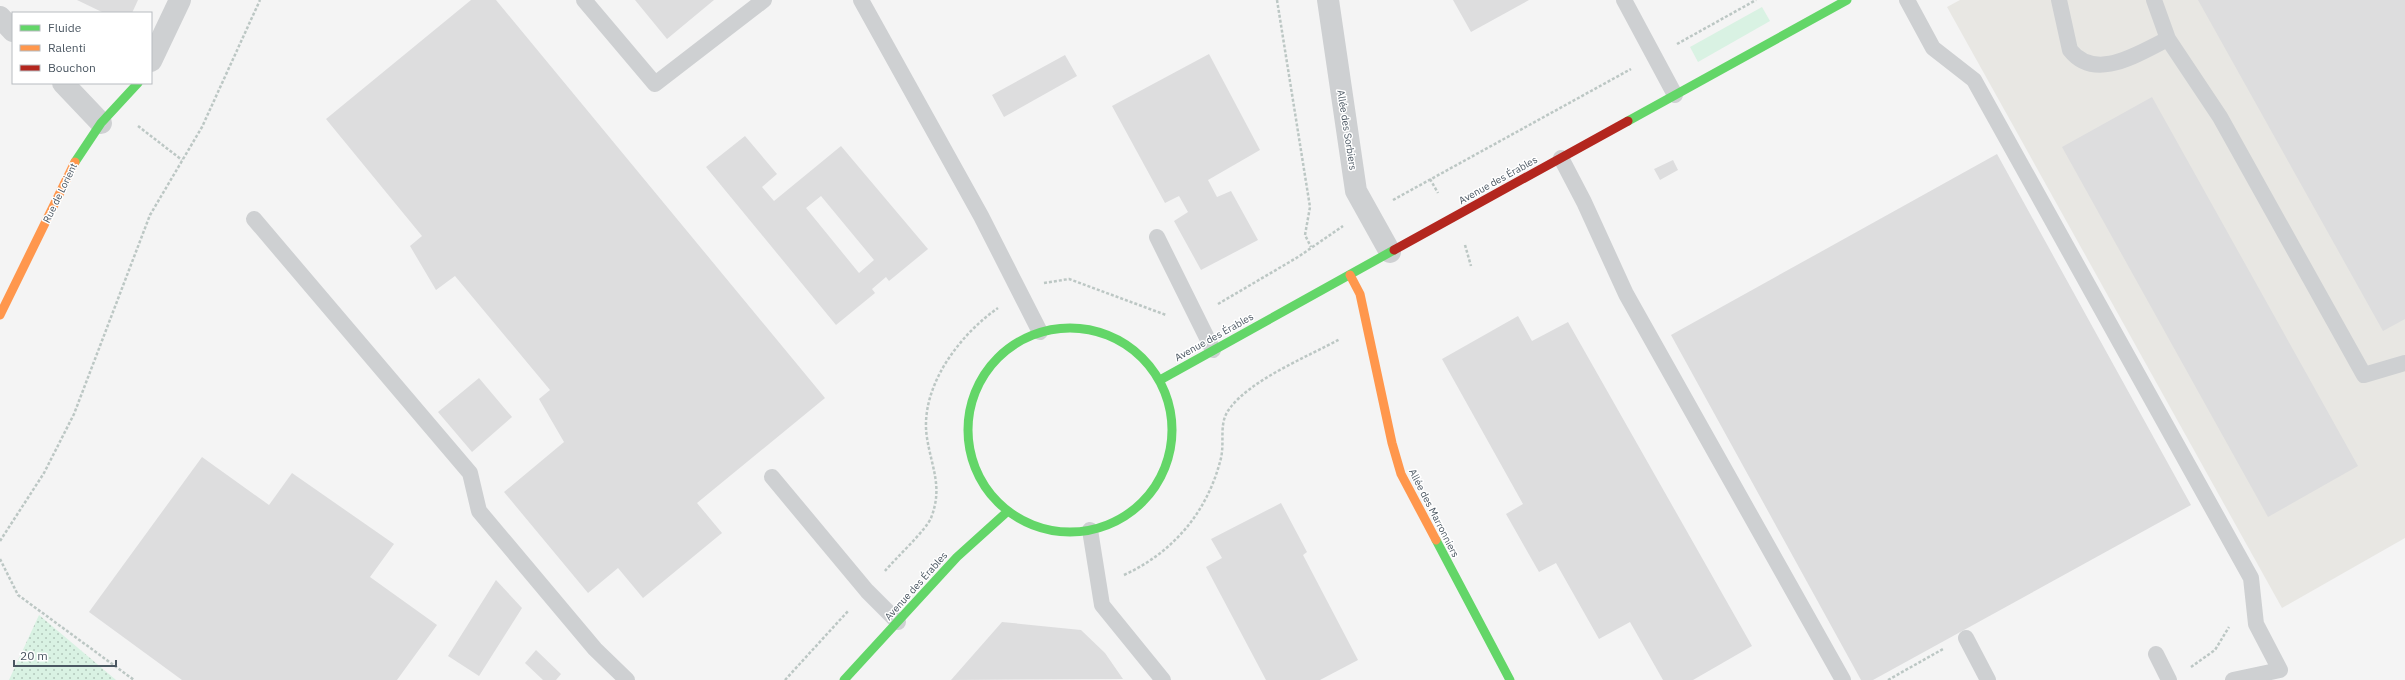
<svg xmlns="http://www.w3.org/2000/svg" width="2405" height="680" font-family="'IBM Plex Sans',sans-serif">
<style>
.commercial{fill:#e8e7e3}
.green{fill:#d9f2e3}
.garden{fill:url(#garden-dots)}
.building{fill:#ddddde;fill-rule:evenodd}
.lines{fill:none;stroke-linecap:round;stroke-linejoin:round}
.path{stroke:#bcc7c4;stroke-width:2.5;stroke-dasharray:3 2;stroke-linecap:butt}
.lane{stroke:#ced0d2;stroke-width:16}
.street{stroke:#ced0d2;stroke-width:22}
.fast{stroke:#63d668;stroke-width:9}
.slow{stroke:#ff974d;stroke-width:9}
.jam{stroke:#b3261e;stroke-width:9}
.labels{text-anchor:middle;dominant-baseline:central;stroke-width:3;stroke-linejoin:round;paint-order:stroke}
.street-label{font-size:10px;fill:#4a5661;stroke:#fff}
</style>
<defs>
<pattern id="garden-dots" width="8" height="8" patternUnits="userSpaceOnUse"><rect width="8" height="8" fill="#d9f2e3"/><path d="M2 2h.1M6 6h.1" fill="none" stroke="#b2c7bb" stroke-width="1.8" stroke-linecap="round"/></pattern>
</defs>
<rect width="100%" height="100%" fill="#f4f4f4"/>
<path class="commercial" d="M1960,0H2405V538L2282,608L1947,7Z"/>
<path class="green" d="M1762,7L1770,21L1698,62L1690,47Z"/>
<path class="garden" d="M39,615L116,680H9Z"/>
<path class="building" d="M77,0H138L132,13H104Z
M471,0H496L825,398L697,503L722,533L643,598L618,568L588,593L504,492L564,442L539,399L550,390L455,276L436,290L410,246L422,236L326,119Z
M635,0H714L667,39Z
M1453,0H1529L1471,32Z
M2198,0H2405V319L2383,331Z
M1209,54L1260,150L1208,180L1217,197L1231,191L1258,240L1201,270L1174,221L1188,212L1179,196L1165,203L1112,106Z
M1065,55L1077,76L1004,117L992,95Z
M2152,97L2358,466L2268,517L2062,147Z
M745,136L777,174L762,187L774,201L841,146L928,249L889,281L886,277L872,289L875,293L836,325L706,167ZM821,196L874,260L859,273L806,208Z
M1997,154L2191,505L1873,680H1861L1671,335Z
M1673,160L1678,170L1660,180L1654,169Z
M1518,316L1532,341L1568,322L1752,646L1693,680H1663L1630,622L1599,639L1556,563L1539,572L1506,514L1523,504L1442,359Z
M479,378L512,417L472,452L438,412Z
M202,457L269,505L292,473L394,544L370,577L437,625L397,680H182L89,612Z
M1281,503L1307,552L1303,555L1358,660L1320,680H1266L1206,567L1222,558L1211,539Z
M496,580L522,608L479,676L448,656Z
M1002,622L1081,630L1105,653L1123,679L951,680Z
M536,650L561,674L556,680H543L525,663Z"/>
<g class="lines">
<path class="path" d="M1277,0L1310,207L1305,235L1311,247
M1677,44L1756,0
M138,126L182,160
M1430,179L1438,193
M1393,200L1631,69
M1465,245L1471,266
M1044,283L1069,279L1166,315
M1218,304L1298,257L1343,226
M0,541L44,473L74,414L150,215L202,127L260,0
M0,559L18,595L134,680
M885,571C895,559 926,530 931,518C943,487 932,469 927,438C919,388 959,335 998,308
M1124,575C1174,552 1208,511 1221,458C1225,440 1218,423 1230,408C1252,379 1307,357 1340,339
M2191,667L2215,650L2229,627
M785,680L849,610
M1888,680L1943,649"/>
<path class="lane" d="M584,0L655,84L764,0
M861,0L981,216L1040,332
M1624,0L1675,95
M1907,0L1933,48L1974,80L2251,578L2256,624L2280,670L2233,680
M2059,0L2070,50C2096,83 2140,52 2168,39
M2154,0L2168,39L2220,117L2364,375L2405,363
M1561,158L1584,202L1626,294L1843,680
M254,219L470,473L479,511L595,649L627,680
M1157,237L1213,350
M772,477L867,591L898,622
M1090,530L1102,605L1163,680
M1966,638L1988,680
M2156,654L2169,680"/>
<path class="street" d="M1328,0L1356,191L1390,252
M0,17L13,31
M151,61L180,0
M63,83L101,123"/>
<path class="fast" d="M1628,121L1847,0
M75,162L101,123L138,83
M968 430a102 102 0 1 1 204 0a102 102 0 1 1-204 0Z
M1160,380L1394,250
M1436,540L1510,680
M844,680L957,557L1008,511"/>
<path class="slow" d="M1350,275L1360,294L1392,443L1401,474L1436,540
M0,315L75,162"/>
<path class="jam" d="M1394,250L1628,121"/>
</g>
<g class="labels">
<g class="street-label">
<text transform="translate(1347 130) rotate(81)">Allée des Sorbiers</text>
<text transform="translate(1498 180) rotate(-29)">Avenue des Érables</text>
<text transform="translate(60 193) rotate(-64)">Rue de Lorient</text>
<text transform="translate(1214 337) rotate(-29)">Avenue des Érables</text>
<text transform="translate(1434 513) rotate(63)">Allée des Marronniers</text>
<text transform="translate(916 586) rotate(-48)">Avenue des Érables</text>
</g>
</g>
<rect x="12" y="12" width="140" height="72" fill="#ffffff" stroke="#b7bbc0"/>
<rect x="20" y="25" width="20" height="6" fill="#63d668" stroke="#b7bbc0"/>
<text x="48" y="32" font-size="12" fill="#4a5661">Fluide</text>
<rect x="20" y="45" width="20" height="6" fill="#ff974d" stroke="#b7bbc0"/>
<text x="48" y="52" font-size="12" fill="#4a5661">Ralenti</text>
<rect x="20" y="65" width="20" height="6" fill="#b3261e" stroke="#b7bbc0"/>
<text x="48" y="72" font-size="12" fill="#4a5661">Bouchon</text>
<path d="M14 660v6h102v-6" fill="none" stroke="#4a5661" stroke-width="2"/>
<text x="20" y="660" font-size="12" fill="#4a5661" stroke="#ffffff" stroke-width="3" paint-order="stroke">20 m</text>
</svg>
